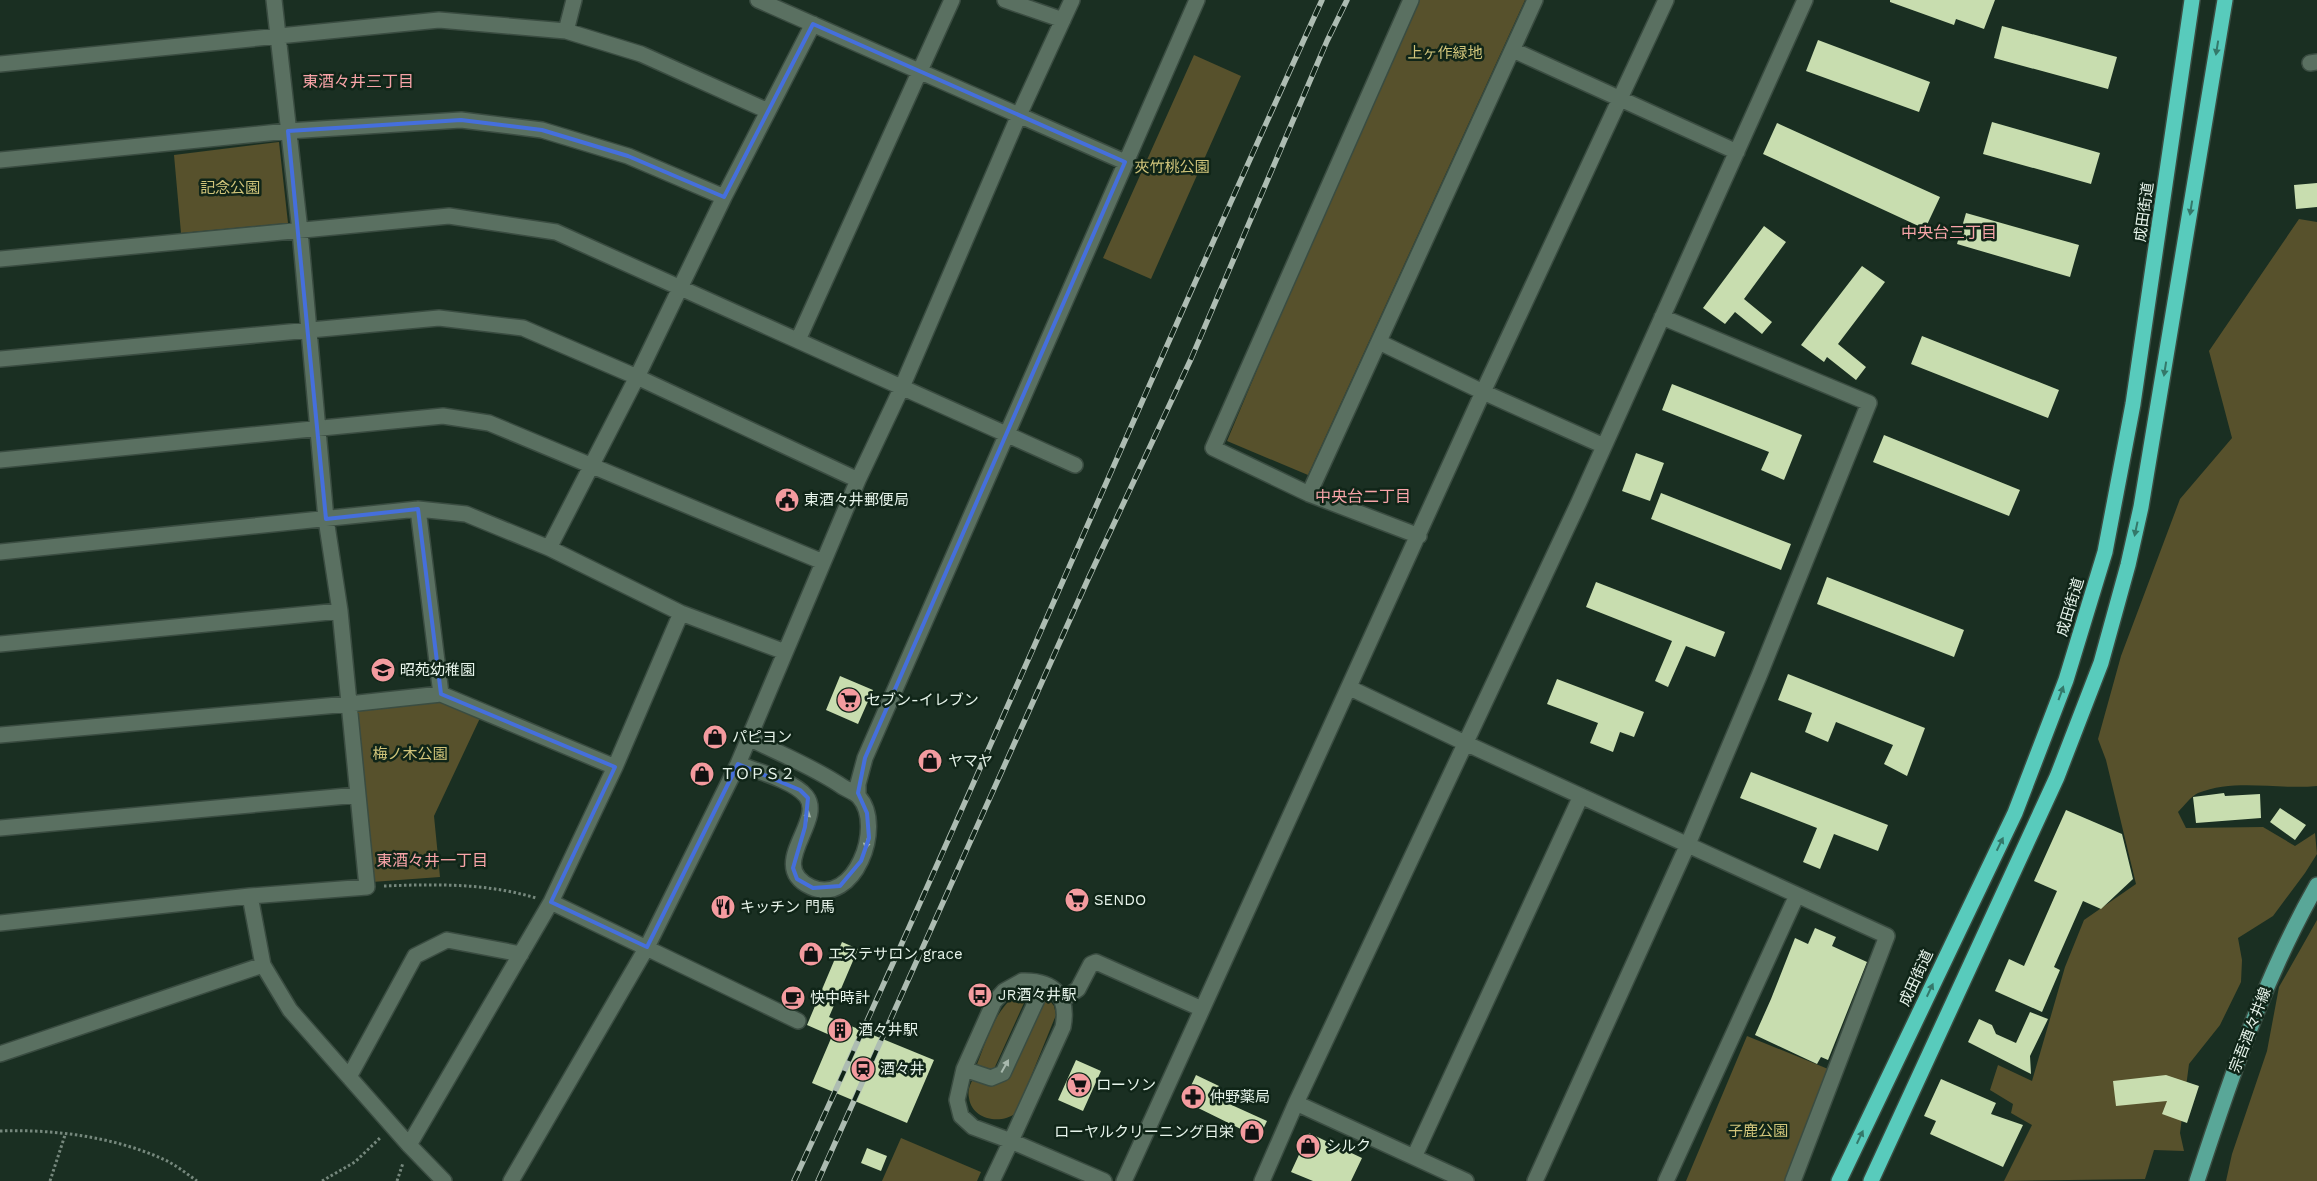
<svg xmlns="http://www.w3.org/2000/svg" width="2317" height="1181" font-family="'Work Sans','Noto Sans JP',sans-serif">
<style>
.green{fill:#57512c}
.building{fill:#c8ddaf}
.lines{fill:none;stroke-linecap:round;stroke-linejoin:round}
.minor-casing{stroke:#3a4c41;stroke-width:18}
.major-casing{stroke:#3a4c41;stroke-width:18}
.highway-casing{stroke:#3a4c41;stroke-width:18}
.path{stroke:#76887d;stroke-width:3;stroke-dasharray:2.5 2.5;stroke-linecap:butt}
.minor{stroke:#5a7061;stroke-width:15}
.major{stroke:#59a798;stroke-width:15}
.highway{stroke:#58cbbc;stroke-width:15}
.rail-casing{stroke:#adbcb2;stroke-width:5.5}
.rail{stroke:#102518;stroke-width:4;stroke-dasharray:11;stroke-linecap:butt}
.oneway{fill:#34786a}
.oneway2{fill:#a8b9ad}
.marked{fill:none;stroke:#456fdc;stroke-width:4;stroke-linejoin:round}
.labels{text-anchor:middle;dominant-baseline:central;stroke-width:5;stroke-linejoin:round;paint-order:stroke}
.park-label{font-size:15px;fill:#d0c47a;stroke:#102518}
.street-label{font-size:15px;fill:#e7f4eb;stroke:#102518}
.poi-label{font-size:15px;fill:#e7f4eb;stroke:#102518;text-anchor:start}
.neighbourhood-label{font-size:16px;fill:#f8a4a8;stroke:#102518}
</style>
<rect width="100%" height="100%" fill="#1a2f22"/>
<path class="green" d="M1413,0H1525L1308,475L1227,441Z
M1194,55L1241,76L1151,279L1103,258Z
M279,142L288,223L181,233L174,155Z
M2299,219L2317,222V786C2278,790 2236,778 2198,793C2191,796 2184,806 2178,812L2186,828L2263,827L2295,846L2315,833L2317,854L2305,873L2273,916L2238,938L2242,960L2241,982L2220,1025L2189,1064L2180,1133L2184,1151L2154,1150L2145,1179L2004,1181L2032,1125L2011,1113L2013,1104L1990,1090L1998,1065L2032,1081L2065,967L2084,920L2136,884L2106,760L2098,739L2121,656L2180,499L2232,438L2209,351Z
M440,700L481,716L434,816L440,877L372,882L357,709Z
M2317,920V1181H2226L2232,1154L2267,1051L2279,987Z
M1023,992H1029L994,1069L989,1073L975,1069C986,1044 995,1003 1023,992Z
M1046,996L1054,1006L1056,1015L1016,1113C1001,1125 972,1120 969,1098C967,1090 971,1082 975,1076L996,1084L1009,1078Z
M1747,1036L1833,1071L1788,1181H1686Z
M901,1138L981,1172L977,1181H882Z"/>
<path class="building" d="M1890,0H1995L1984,29L1956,19L1954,25L1890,2Z
M2002,26L2117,57L2108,89L1994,58Z
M1818,40L1930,82L1919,112L1806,71Z
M1992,122L2100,153L2091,184L1983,154Z
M1777,123L1940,197L1925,229L1763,154Z
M2317,183V207L2296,209L2294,185Z
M1966,213L2079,245L2070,277L1957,244Z
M1764,226L1786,242L1744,299L1772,322L1762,334L1735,312L1725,324L1703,308Z
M1862,266L1885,282L1838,344L1866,367L1856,380L1827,357L1824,362L1801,345Z
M1922,336L2059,390L2048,418L1911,364Z
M1672,384L1802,435L1784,480L1761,470L1769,452L1662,410Z
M1884,435L2020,490L2009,516L1873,462Z
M1636,453L1664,463L1650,501L1622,491Z
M1661,493L1791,544L1781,570L1651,519Z
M1827,577L1964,630L1954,657L1817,604Z
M1596,582L1725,632L1715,657L1686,646L1668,687L1655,681L1672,641L1586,607Z
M1788,674L1925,728L1907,776L1884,764L1893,745L1836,722L1828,742L1805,732L1812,713L1778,700Z
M840,676L873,690L858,724L826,710Z
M1557,679L1644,712L1634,737L1620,732L1613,752L1590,743L1598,723L1547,704Z
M1751,772L1888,825L1878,851L1834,834L1820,869L1803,862L1817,828L1740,798Z
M2224,793L2225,796L2260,794L2261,818L2196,823L2193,797Z
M2280,808L2306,825L2295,840L2270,822Z
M2066,810L2122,834L2133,879L2101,909L2083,901L2054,967L2060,970L2042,1012L1995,991L2009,959L2024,966L2057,891L2034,881Z
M1815,928L1836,937L1832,946L1867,962L1828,1060L1821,1057L1817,1064L1755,1035L1771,999L1795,938L1808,944Z
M842,942L858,949L829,1017L934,1060L907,1123L812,1083L832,1036L807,1025Z
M2030,1012L2048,1019L2030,1056L2031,1074L1968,1042L1979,1019L1992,1025L1996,1034L2016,1043Z
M1076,1060L1101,1071L1083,1111L1058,1100Z
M1196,1075L1219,1086L1214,1097L1267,1121L1259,1138L1184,1101Z
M2166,1075L2199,1086L2187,1123L2162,1114L2167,1101L2116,1106L2113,1081Z
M1941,1079L1996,1103L1991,1114L2023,1125L2003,1167L1930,1134L1936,1121L1924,1116Z
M1309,1133L1362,1158L1351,1181H1313L1291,1172Z
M867,1148L887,1156L881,1171L861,1163Z"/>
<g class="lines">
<defs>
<path id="minor" d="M758,0L1125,162
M1005,0L1063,20
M1411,0L1213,448L1309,494L1419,536
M566,31L574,0
M1513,50L1737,152
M2310,63L2317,62
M0,64L439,20L566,31L641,54L768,111
M0,160L288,131L461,120L542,130L628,156L724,197
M0,259L449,216L556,232L1075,465
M798,340L952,0
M1379,342L1483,392L1604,446
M0,359L439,318L523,328L637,377L858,480
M0,460L443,416L489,423L823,562
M1309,494L1535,0
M418,509L441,694
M549,548L637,377L724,197L813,24
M0,552L418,509L466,514L549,548L681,613L785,652
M0,644L340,611
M1350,688L1465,743L1887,936L1793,1181
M0,735L349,704L441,694L615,767
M738,764C757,771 794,781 806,796C826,821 765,866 811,887C854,907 885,826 859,797C856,793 848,790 843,787C814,767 780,754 749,738
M858,796V784L865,758L1197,0
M0,828L358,795
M250,896L263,965L290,1010L409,1145L444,1181
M551,902L798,1021
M0,923L250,896L367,887L340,611L326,519L300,231L274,0
M1022,981C1054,980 1069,996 1063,1027L1011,1141L973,1127L961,1116L957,1100L964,1069L994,1002L1004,991Z
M1062,1000L1078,989L1091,964L1096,962L1202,1009
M0,1054L263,965
M964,1069L991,1078L1003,1073L1044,984
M349,1077L415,956L447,940L521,954
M1296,1103L1466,1181
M409,1145L551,902L615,767L681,613
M1414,1157L1581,796
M511,1181L647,947L738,764L858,480L902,387L1019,115L1072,0
M992,1181L1011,1141L1104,1181
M1124,1181L1483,392L1666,0
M1262,1181L1296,1103L1579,502L1805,0
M1535,1181L1688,844L1759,676L1869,403L1662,317
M1666,1181L1797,895"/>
<path id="major" d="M2197,1181C2230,1080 2264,978 2317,885"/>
<path id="highway" d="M1839,1181L2015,813L2066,680L2105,552L2133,404L2192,0
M1871,1181L2057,777L2101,663L2128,565L2141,507L2225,0"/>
</defs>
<use href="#minor" class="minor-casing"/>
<use href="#major" class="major-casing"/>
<use href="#highway" class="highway-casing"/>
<path class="path" d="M384,886C435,884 486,883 536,898
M0,1131C55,1129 115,1137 165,1160C176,1165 187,1174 197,1181
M50,1181L65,1135
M322,1181L355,1162L381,1137
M397,1181L403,1163"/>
<use href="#minor" class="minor"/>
<use href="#major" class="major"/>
<use href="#highway" class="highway"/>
<defs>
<path id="rail" d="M794,1181C975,789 1143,392 1322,0
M818,1181L1089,577L1191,359L1327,41L1347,0"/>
</defs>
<use href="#rail" class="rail-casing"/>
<use href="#rail" class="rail"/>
</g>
<defs><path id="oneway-solid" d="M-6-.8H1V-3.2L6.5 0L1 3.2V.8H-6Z" transform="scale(1.25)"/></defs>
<g class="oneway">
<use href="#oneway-solid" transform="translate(2217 48) rotate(99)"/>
<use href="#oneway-solid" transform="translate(2191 208) rotate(99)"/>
<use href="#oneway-solid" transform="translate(2165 369) rotate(99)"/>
<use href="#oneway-solid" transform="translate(2136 529) rotate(102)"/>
<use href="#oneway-solid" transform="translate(2061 693) rotate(-70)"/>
<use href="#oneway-solid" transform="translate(2000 844) rotate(-64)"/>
<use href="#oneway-solid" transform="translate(1930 990) rotate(-65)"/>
<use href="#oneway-solid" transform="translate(1860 1137) rotate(-65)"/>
</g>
<g class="oneway2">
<use href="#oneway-solid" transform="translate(807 818) rotate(-78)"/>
<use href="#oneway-solid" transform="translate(867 842) rotate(102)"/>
<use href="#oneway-solid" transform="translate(1005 1066) rotate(-61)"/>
</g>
<path class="marked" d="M813,24L1125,162L865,758L858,793L867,813L869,838L861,861L840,886L813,888L797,879L793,868L805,827L808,798L800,790L738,764L647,947L551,902L615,767L441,694L418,509L326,519L288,131L461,120L542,130L628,156L724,197Z"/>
<defs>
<symbol id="civic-disc" viewBox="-11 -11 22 22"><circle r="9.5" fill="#f49b9f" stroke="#102518"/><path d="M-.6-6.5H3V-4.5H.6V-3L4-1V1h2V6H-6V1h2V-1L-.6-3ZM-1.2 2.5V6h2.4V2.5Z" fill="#111"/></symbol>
<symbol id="school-disc" viewBox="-11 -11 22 22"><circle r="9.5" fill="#f49b9f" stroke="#102518"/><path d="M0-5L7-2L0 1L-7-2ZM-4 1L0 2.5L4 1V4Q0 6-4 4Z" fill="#111"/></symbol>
<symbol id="supermarket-disc" viewBox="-11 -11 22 22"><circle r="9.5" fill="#f49b9f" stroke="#102518"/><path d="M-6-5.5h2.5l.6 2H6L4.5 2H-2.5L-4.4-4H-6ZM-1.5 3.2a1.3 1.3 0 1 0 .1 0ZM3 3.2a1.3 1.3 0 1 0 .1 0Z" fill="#111"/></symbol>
<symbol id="shop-disc" viewBox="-11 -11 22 22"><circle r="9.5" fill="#f49b9f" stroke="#102518"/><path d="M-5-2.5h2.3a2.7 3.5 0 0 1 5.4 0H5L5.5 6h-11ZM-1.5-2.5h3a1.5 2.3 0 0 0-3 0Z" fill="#111"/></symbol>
<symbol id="restaurant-disc" viewBox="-11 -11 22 22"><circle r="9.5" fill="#f49b9f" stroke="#102518"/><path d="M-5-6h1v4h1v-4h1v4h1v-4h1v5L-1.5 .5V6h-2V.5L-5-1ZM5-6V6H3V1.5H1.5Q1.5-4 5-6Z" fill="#111"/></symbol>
<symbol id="bus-disc" viewBox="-11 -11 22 22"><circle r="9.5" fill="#f49b9f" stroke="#102518"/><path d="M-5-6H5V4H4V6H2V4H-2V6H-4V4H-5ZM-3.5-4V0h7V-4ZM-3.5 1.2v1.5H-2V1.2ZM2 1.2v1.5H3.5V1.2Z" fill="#111"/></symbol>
<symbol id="cafe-disc" viewBox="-11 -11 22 22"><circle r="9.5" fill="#f49b9f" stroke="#102518"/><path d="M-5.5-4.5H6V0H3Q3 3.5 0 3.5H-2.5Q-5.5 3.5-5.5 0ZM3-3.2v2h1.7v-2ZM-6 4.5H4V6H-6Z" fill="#111"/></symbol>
<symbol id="building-disc" viewBox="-11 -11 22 22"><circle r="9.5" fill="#f49b9f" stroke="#102518"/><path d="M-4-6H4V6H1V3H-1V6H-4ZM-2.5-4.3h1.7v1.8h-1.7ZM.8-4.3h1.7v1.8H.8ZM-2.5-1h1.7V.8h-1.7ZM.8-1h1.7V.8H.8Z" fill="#111"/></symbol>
<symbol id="station-disc" viewBox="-11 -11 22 22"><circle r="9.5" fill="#f49b9f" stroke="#102518"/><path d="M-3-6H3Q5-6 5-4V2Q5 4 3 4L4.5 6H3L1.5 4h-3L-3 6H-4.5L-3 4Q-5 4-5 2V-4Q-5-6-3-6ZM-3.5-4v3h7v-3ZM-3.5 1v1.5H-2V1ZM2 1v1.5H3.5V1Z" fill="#111"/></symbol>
<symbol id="pharmacy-disc" viewBox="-11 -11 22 22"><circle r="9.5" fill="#f49b9f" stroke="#102518"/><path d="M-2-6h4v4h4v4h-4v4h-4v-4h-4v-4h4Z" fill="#111"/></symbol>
</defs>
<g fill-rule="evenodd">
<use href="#civic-disc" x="773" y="486" width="28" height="28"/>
<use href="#school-disc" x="369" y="656" width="28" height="28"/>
<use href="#supermarket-disc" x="835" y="686" width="28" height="28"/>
<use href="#shop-disc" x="701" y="723" width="28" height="28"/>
<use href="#shop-disc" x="916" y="747" width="28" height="28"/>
<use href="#shop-disc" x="688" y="760" width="28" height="28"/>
<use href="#supermarket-disc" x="1063" y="886" width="28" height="28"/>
<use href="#restaurant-disc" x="709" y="893" width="28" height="28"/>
<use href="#shop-disc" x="797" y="940" width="28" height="28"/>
<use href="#bus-disc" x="966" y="981" width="28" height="28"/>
<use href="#cafe-disc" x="779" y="984" width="28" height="28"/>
<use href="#building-disc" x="826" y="1016" width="28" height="28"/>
<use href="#station-disc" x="849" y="1055" width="28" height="28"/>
<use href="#supermarket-disc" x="1065" y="1071" width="28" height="28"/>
<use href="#pharmacy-disc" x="1179" y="1083" width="28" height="28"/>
<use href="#shop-disc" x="1238" y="1118" width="28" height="28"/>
<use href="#shop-disc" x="1294" y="1132" width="28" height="28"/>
</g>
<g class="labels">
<g class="park-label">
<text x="1445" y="53">上ヶ作緑地</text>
<text x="1172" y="167">夾竹桃公園</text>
<text x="230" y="188">記念公園</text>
<text x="410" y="754">梅ノ木公園</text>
<text x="1758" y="1131">子鹿公園</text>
</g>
<g class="street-label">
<text transform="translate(2144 212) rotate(-82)">成田街道</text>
<text transform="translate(2070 607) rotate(-73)">成田街道</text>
<text transform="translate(1916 978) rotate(-65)">成田街道</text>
<text transform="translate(2250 1030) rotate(-69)">宗吾酒々井線</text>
</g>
<g class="poi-label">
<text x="804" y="500">東酒々井郵便局</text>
<text x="400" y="670">昭苑幼稚園</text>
<text x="866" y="700">セブン-イレブン</text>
<text x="732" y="737">パピヨン</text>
<text x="948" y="761">ヤマヤ</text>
<text x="720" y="774">ＴＯＰＳ２</text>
<text x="1094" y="900">SENDO</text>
<text x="740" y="907">キッチン 門馬</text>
<text x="828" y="954">エステサロン grace</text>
<text x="998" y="995">JR酒々井駅</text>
<text x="810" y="998">快中時計</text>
<text x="858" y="1030">酒々井駅</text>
<text x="880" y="1069">酒々井</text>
<text x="1096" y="1085">ローソン</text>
<text x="1210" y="1097">仲野薬局</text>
<text x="1234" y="1132" text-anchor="end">ローヤルクリーニング日栄</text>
<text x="1326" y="1146">シルク</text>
</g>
<g class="neighbourhood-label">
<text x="358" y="81">東酒々井三丁目</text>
<text x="1949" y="232">中央台三丁目</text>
<text x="1363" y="496">中央台二丁目</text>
<text x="432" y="860">東酒々井一丁目</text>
</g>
</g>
</svg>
